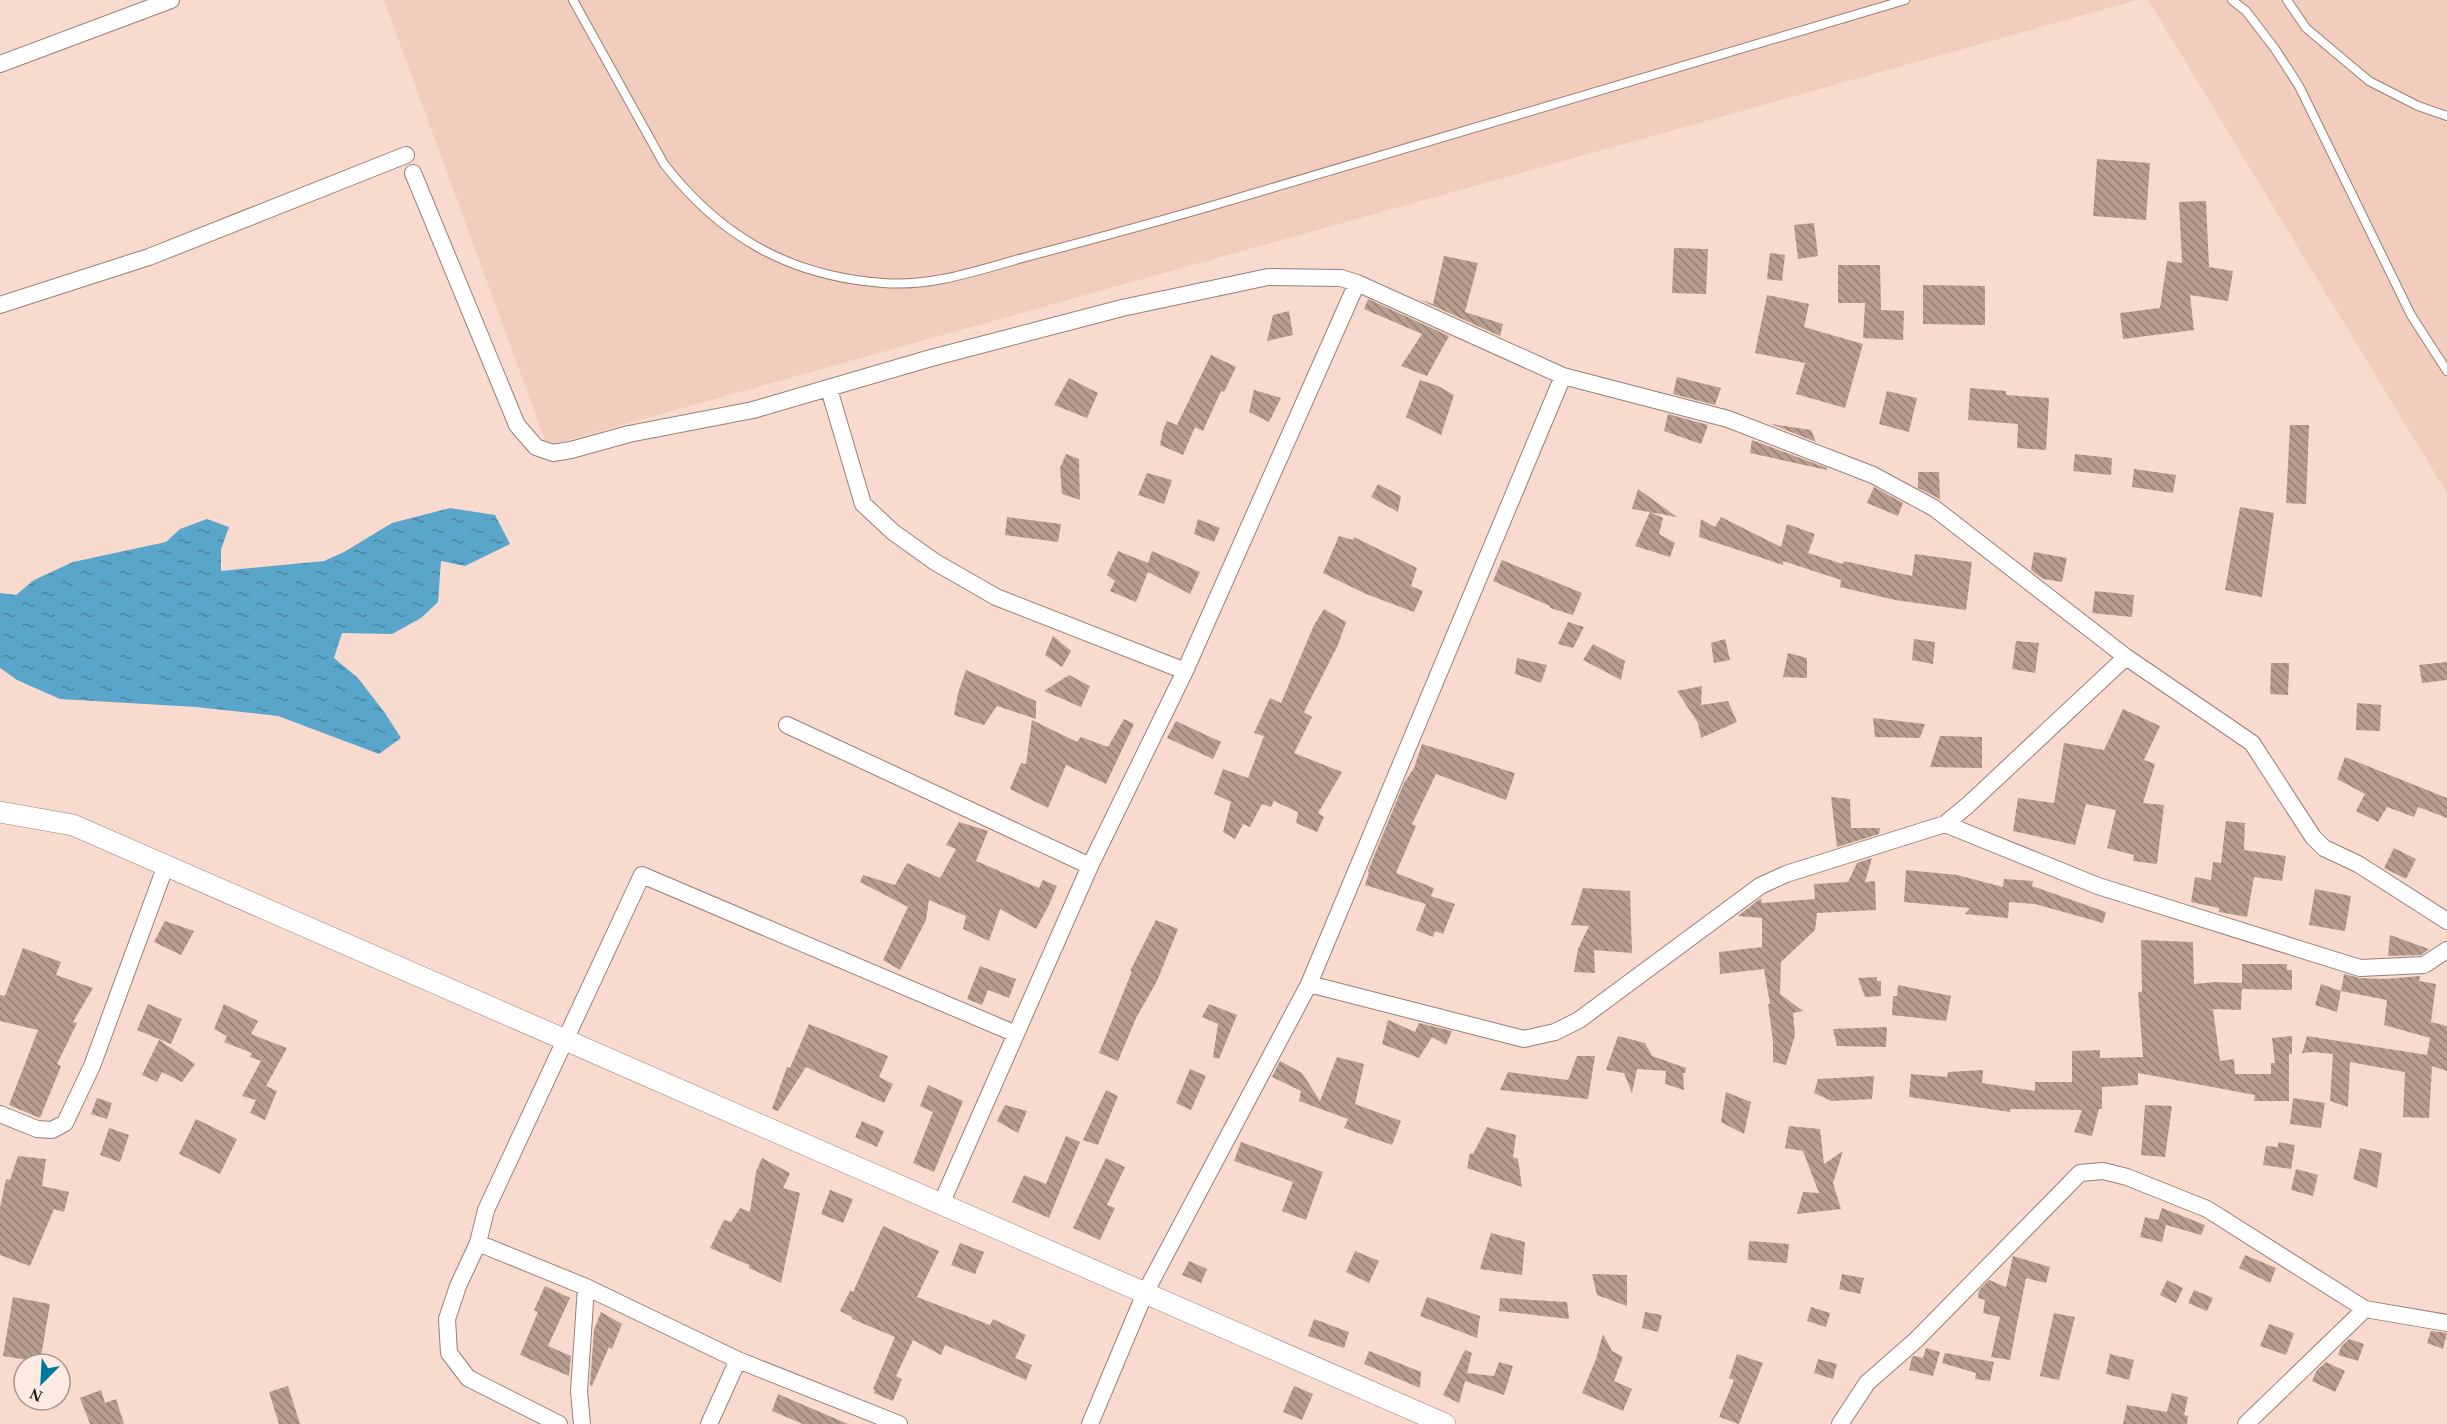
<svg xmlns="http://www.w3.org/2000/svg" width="2447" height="1424" font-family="'Times New Roman',serif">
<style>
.built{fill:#f2cdbe}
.water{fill:url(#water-ripples)}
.building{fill:url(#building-back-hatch)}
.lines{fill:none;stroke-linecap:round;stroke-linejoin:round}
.service-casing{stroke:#9a7f74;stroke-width:10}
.minor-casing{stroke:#9a7f74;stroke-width:18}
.tertiary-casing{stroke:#9a7f74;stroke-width:22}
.service{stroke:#fff;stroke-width:8}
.minor{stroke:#fff;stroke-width:16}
.tertiary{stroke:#fff;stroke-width:21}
</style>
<defs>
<pattern id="water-ripples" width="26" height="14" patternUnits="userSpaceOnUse" patternTransform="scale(1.5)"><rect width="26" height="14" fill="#5aa6ca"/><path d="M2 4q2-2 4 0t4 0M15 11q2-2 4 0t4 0" fill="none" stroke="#4a86a3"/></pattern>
<pattern id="building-back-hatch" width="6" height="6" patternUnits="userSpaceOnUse" patternTransform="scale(1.5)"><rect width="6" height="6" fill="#b99d91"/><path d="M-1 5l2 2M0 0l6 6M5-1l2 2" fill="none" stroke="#967f75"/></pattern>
</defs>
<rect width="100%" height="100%" fill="#f8dace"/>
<path class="built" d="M384,0H2137L547,446Z
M2148,0H2447V493Z"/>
<path class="water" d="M450,508L495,515L510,544L465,566L441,561L438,602L421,618L392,634L342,633L334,658L358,678L385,713L401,738L379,754L278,716L196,707L60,699L17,680L0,668V593L16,595L34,580L73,562L166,542L180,529L207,519L229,527L221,549V571L324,561L344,552L392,523Z"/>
<path class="building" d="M2097,159L2150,163L2146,220L2093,216Z
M2206,201L2209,267L2233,271L2228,301L2190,295L2194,330L2123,339L2120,313L2160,308L2167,261L2182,263L2179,202Z
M1814,223L1818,256L1798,259L1794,225Z
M1674,248L1708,249L1706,294L1672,293Z
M1770,253L1785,255L1782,281L1767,279Z
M1444,256L1478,263L1465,312L1503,324L1500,336L1418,299L1433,304Z
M1838,265H1880L1881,310L1904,311L1903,340L1863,338L1865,303H1838Z
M1923,285L1985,286V325L1923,324Z
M1767,295L1809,304L1804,327L1863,344L1845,408L1796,394L1805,363L1755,353Z
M1368,299L1449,336L1427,376L1401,366L1422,334L1364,309Z
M1289,311L1293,335L1267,341L1273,315Z
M1211,355L1236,367L1224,392L1221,391L1203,431L1195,427L1183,455L1160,445L1163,430L1167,421L1177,425Z
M1677,377L1721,388L1715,405L1673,394Z
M1069,378L1098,393L1087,418L1054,405Z
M1420,380L1438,386L1454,395L1441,435L1406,417Z
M1970,388L2006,391V395L2049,398L2046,450L2017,448L2018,424L1968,420Z
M1254,390L1281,398L1269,422L1249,412Z
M1887,391L1917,398L1909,432L1879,424Z
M1668,414L1708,425L1701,444L1664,431Z
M1771,424L1811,430L1816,442Z
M2290,425H2309L2306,504L2286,503Z
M1752,440L1827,468V470L1750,453Z
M1066,454L1079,459L1080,500L1062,494L1060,468Z
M2075,454L2112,458L2111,475L2073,471Z
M2134,469L2176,475L2173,493L2132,487Z
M1918,472H1939L1940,499L1918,488Z
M1147,473L1172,480L1164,504L1138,495Z
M1378,484L1401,496L1398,512L1371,497Z
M1874,487L1903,503L1898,516L1867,503Z
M1638,489L1677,517L1632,509Z
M2240,507L2274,513L2262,597L2225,590Z
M1650,512L1663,518L1659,534L1675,543L1670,557L1635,546Z
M1007,517L1061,524L1058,542L1005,535Z
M1721,517L1781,547L1787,524L1815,534L1808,553L1843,564L1844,561L1912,576L1915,554L1972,562L1966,610L1895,600L1840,587L1841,580L1783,561V565L1699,537L1701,519L1715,527Z
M1198,519L1220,528L1214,542L1194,534Z
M1339,536L1353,540L1354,537L1417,568L1411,586L1423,591L1414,612L1366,594L1323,573Z
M1118,551L1148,563L1152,551L1200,572L1190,594L1148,572L1136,602L1110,591L1115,581L1107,575Z
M2034,552L2067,558L2062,582L2043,579L2031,570Z
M1502,560L1582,593L1573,615L1550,608V606L1493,581Z
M2095,591L2134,595L2132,617L2092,613Z
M1324,609L1346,622L1338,645L1304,712L1312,717L1294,753L1342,772L1318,813L1324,817L1317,832L1296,823L1298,812L1274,801L1271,807L1262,804L1250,827L1243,824L1235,839L1223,832L1231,802L1214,794L1223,769L1248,778L1264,736L1254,733L1270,698L1281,703L1314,625Z
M1568,622L1584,627L1573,648L1558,644Z
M1053,636L1071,651L1062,667L1045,655Z
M1725,639L1730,660L1714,663L1711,643Z
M1914,639L1935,642L1933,664L1912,660Z
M2016,641L2039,643L2035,673L2012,669Z
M1593,644L1625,661L1621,680L1583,660Z
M1788,653L1807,658V678L1783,677Z
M1517,658L1547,665L1541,683L1515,674Z
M2447,662V680L2422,683L2419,665Z
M2271,663H2289L2288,695L2270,694Z
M966,670L1036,701V719L997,706L984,725L954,715L958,693Z
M1069,675L1090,686L1081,707L1044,691Z
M1702,686L1701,705L1728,701L1737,722L1701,738L1698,723L1677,691Z
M2357,703L2381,705L2380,731L2356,730Z
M2123,709L2160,726L2144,760L2155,764L2143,803L2164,805L2157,864L2133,861L2134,855L2107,848L2116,810L2086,804L2075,845L2013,831L2018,798L2054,803L2064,743L2104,750Z
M1873,718L1925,724L1920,738L1875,737Z
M1124,719L1134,724L1106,784L1066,765L1048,808L1010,789L1021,763L1026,764L1032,720L1077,742L1081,737L1108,747Z
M1176,721L1221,742L1213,759L1167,738Z
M1940,736L1982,737V768L1930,767Z
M1422,744L1515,773L1506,800L1436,774L1412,824L1416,826L1396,873L1434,888L1431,896L1455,904L1443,934L1435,931L1433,937L1416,930L1426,904L1365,885L1369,873L1368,871L1404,783L1414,768Z
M2345,757L2447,798V818L2418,807L2414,817L2387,807L2378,822L2356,811L2365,794L2337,779Z
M1831,797L1850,799L1851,828H1880L1879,834L1837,847Z
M2226,821L2245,823L2244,850L2286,856L2282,881L2254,877L2247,917L2219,912V908L2191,902L2195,877L2211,880L2213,862L2221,863Z
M959,822L988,831L976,861L1039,888L1043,880L1057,886L1048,907L1036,929L1000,909L989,941L963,929L966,916L929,900L926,920L900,970L883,960L908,907L860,882L863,875L895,885L907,863L940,878L956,849L946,845Z
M2394,848L2416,859L2406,879L2384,868Z
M1872,858L1865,882L1875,881L1876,910L1817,913L1815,930L1781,962L1780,994L1803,1011L1793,1013L1795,1035L1786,1065L1773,1062V1041L1768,1004H1770L1764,969L1720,974L1719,952L1762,947V918L1738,916L1761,898L1762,903L1815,899L1814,884L1848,882L1857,863Z
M1906,870L1957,875L2003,887L2004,879L2033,881L2032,886L2106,912L2103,923L2035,904L2009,902L2008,918L1965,914L1970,908L1904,902Z
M1583,888L1630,891L1632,953L1594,950L1595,973L1574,972L1578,949L1589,926L1571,925Z
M2315,889L2351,896L2345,931L2309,925Z
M1156,920L1178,929L1157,981L1136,1018L1118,1061L1099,1053L1132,971H1130Z
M165,921L194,931L181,955L154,942Z
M2390,935L2429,949L2421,955L2388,956Z
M2141,940L2193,942L2194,984L2215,982L2242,983L2241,1010L2213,1009L2220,1061L2234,1059L2235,1074H2271V1063H2275L2272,1038L2292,1036V1054H2289V1101H2254L2255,1095L2138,1073V1085L2102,1087V1109H2099L2092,1136L2074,1132L2082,1110L2010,1109V1112L1909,1097L1911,1074L1947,1077L1948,1072L1983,1070L1982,1083L2035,1091V1082H2072V1051L2100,1050V1058L2143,1057L2138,992H2142Z
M23,948L61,962L56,975L93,988L73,1022L77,1023L57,1064L61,1066L40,1118L9,1105L38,1030L0,1021V995L5,996Z
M2242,964H2287V970H2292V990L2242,989Z
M980,966L1016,979L1009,998L988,990L982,1005L967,999Z
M2344,974L2360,978L2385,979L2420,976L2419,981L2436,984L2431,1022L2447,1026V1071L2432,1066L2429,1118L2403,1117L2405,1072L2350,1062L2348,1107L2330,1101L2333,1054L2314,1052L2302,1053L2307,1036L2427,1055L2430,1038L2384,1025L2387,1000L2341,991Z
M1877,977V981H1881V996L1865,997L1858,978Z
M2321,984L2341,991L2337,1012L2315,1005Z
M1898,985L1951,996L1946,1021L1892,1015L1893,996H1897Z
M148,1004L182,1019L171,1044L137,1030Z
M224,1004L258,1021L251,1034L287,1048L266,1086L277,1091L265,1120L250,1113L256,1100L242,1096L261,1061L250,1057L252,1053L224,1042L227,1036L214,1029Z
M1209,1004L1237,1015L1219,1059L1213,1057L1218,1024L1202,1017Z
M1388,1020L1415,1032L1419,1023L1452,1031L1446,1045L1432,1037L1419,1058L1382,1044Z
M809,1024L888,1056L879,1077L893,1084L884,1103L806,1067L778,1111L772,1109L787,1067L790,1068Z
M1887,1027L1886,1047L1837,1046L1833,1029Z
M1618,1036L1645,1043L1652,1056L1686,1068L1685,1073H1683L1684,1090L1665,1084L1666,1071L1637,1069L1632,1093L1624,1073L1606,1070Z
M159,1040L195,1064L182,1082L162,1072L157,1082L142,1075Z
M1577,1056H1595L1588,1099L1500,1090L1508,1072L1568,1080Z
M1337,1057L1364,1064L1355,1104L1401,1121L1392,1145L1344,1128L1348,1119L1299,1101L1301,1091L1272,1077L1280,1061L1302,1073L1320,1101Z
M1190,1069L1206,1076L1191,1110L1176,1103Z
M1874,1076L1872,1099L1832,1101L1814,1093L1818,1079Z
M928,1085L963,1101L934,1172L913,1163L933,1112L920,1106Z
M1106,1090L1118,1096L1098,1145L1083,1140Z
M1726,1092L1751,1102L1744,1134L1721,1122Z
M97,1098L112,1103L107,1119L91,1114Z
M2293,1098L2325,1103L2321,1128L2290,1124Z
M1005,1105L1027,1111L1018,1133L997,1121Z
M2145,1105L2172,1106L2165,1157L2141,1155Z
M196,1119L237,1139L220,1174L179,1154Z
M862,1121L884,1131L877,1147L855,1137Z
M1789,1126L1820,1129L1824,1164L1843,1151L1833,1183L1841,1209L1797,1214L1803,1192L1819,1193L1803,1151L1785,1148Z
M1487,1127L1516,1135L1513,1157L1518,1159L1522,1187L1467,1168L1470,1153L1473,1154Z
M109,1128L129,1135L120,1162L100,1155Z
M1066,1136L1080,1142L1049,1218L1012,1202L1024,1175L1046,1184Z
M1241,1142L1323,1172L1306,1220L1282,1211L1293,1182L1234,1161Z
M2278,1142L2295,1145L2291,1169L2263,1165L2266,1146L2278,1147Z
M2360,1148L2382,1153L2377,1188L2353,1179Z
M18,1156L46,1159L42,1186L69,1192L64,1212L54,1209L30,1266L0,1255V1208L6,1179L10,1180Z
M762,1158L790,1173L783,1188L800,1193L781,1283L749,1268V1265L710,1248L724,1220L731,1222L740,1208L750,1212L756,1172Z
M1106,1158L1125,1167L1107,1205L1115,1208L1100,1240L1073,1228Z
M2296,1169L2318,1175L2313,1196L2291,1190Z
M830,1190L853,1199L843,1223L821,1214Z
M2162,1208L2205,1225L2201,1235L2166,1225L2162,1242L2140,1237L2145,1217L2158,1220Z
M883,1226L939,1251L917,1297L990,1325L993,1319L1026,1335L1015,1358L1032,1365L1026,1380L945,1345L941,1355L913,1340L896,1376L902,1379L893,1401L874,1393L875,1390L873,1389L895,1337L852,1319V1317L840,1311L850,1291L853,1292Z
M1491,1233L1525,1242L1522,1275L1480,1269Z
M1749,1241L1789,1244L1787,1263L1748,1260Z
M960,1243L984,1252L975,1274L951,1265Z
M1355,1251L1379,1261L1369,1283L1346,1272Z
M2245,1255L2276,1268L2270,1283L2239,1268Z
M2013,1256L2050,1267L2046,1283L2026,1278L2010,1360L1991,1357L2000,1317L1983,1313L1985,1300L1978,1298L1979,1290L1989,1280L2006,1287Z
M1189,1261L1207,1269L1201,1283L1182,1275Z
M1592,1274L1627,1275V1306L1597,1295Z
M1842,1274L1864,1278L1860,1294L1839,1289Z
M2167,1280L2183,1288L2176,1303L2160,1295Z
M545,1286L570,1298L548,1346L571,1356L569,1376L520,1355L538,1312L534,1310Z
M2194,1290L2213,1298L2207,1311L2188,1303Z
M13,1297L50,1304L40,1362L3,1356Z
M1427,1297L1480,1316L1477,1338L1420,1316Z
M1500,1298L1567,1302L1569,1319L1499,1311Z
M1811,1307L1830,1313L1826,1327L1807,1321Z
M601,1312L622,1324L612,1349L609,1347L592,1386L590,1385L594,1330Z
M1645,1312L1662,1315L1658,1332L1642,1328Z
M2054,1313L2075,1317L2059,1380L2040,1376Z
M1314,1319L1349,1332L1344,1348L1308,1336Z
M2269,1324L2294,1333L2286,1355L2260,1346Z
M2431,1331L2447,1333L2443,1349L2427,1343Z
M1603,1334L1612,1351L1623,1357L1614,1381L1632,1389L1623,1411L1582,1393L1596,1359Z
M2349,1339L2364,1344L2358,1361L2338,1355L2341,1347Z
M1926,1348L1940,1352L1933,1376L1909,1370L1912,1357L1914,1356L1923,1358Z
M1465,1350L1472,1353L1467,1373L1494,1376L1499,1362L1513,1366L1504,1395L1465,1381L1459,1403L1443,1395Z
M1369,1351L1421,1372L1420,1388L1364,1364Z
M1945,1353L1994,1362L1990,1381L1975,1379L1976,1373L1942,1363Z
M1737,1354L1763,1363L1739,1424L1719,1417L1734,1380L1729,1378Z
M2110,1354L2134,1360L2129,1380L2106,1374Z
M1818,1359L1837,1364L1833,1379L1814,1373Z
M2326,1362L2345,1371L2335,1392L2312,1381L2317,1370Z
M288,1386L300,1424H279L269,1392Z
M1294,1386L1313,1394L1302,1420L1283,1412Z
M101,1390L105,1403L116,1399L124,1424H90L80,1398Z
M2172,1393L2188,1397L2184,1415L2188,1416L2187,1424H2123L2127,1405L2167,1412Z
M778,1394L848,1424H803L772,1411Z"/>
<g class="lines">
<defs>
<path id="service" d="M573,0L664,164C721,237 789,276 883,283C932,287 979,270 1026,257C1090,240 1154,223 1218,204C1447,135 1676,67 1905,0
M2232,0L2246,11L2275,49L2299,86L2411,315L2447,371
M2287,0L2306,28L2369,81L2418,106L2447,116"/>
<path id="minor" d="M0,64L171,0
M413,173L517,425L536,447L553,453L571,450L629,434L753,410L931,358L1122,308L1268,277L1341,278L1357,283L1563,376L1728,419L1873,475L1934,508L2126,657L2252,743L2313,837L2324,848L2358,864L2447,921
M0,305L149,257L406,155
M829,389L863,504L893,532L935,562L996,597L1185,671
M787,725L1090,866
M1945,824L2098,886L2360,968L2424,965L2447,950
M1309,984L1524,1039L1555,1032L1579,1020L1760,886L1786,874L1945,824L1968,805L2126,657
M0,1114L37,1129L52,1130L65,1123L92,1066L166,865
M941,1204L1090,866L1185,671L1357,283
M478,1243L458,1286L447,1319L449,1353L468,1378L559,1424
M582,1424L579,1391L586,1287
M709,1424L738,1360
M899,1424L738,1360L586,1287L478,1243L486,1210L642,875L1016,1034
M1090,1424L1145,1293L1309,984L1563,376
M1840,1424L1867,1383L1916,1340L2080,1173L2103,1171L2127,1177L2207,1209L2365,1309L2447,1323
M2246,1424L2365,1309"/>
<path id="tertiary" d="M0,812L73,825L1445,1424"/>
</defs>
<use href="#service" class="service-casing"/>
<use href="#minor" class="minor-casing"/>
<use href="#tertiary" class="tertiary-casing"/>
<use href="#service" class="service"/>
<use href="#minor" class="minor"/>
<use href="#tertiary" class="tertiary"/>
</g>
<g transform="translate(42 1382) rotate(204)"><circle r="28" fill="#fceae3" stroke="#a59690" stroke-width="1.5"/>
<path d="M0-4.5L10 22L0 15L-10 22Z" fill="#0079a1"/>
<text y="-9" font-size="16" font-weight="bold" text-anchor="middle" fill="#221813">N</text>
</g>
</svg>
